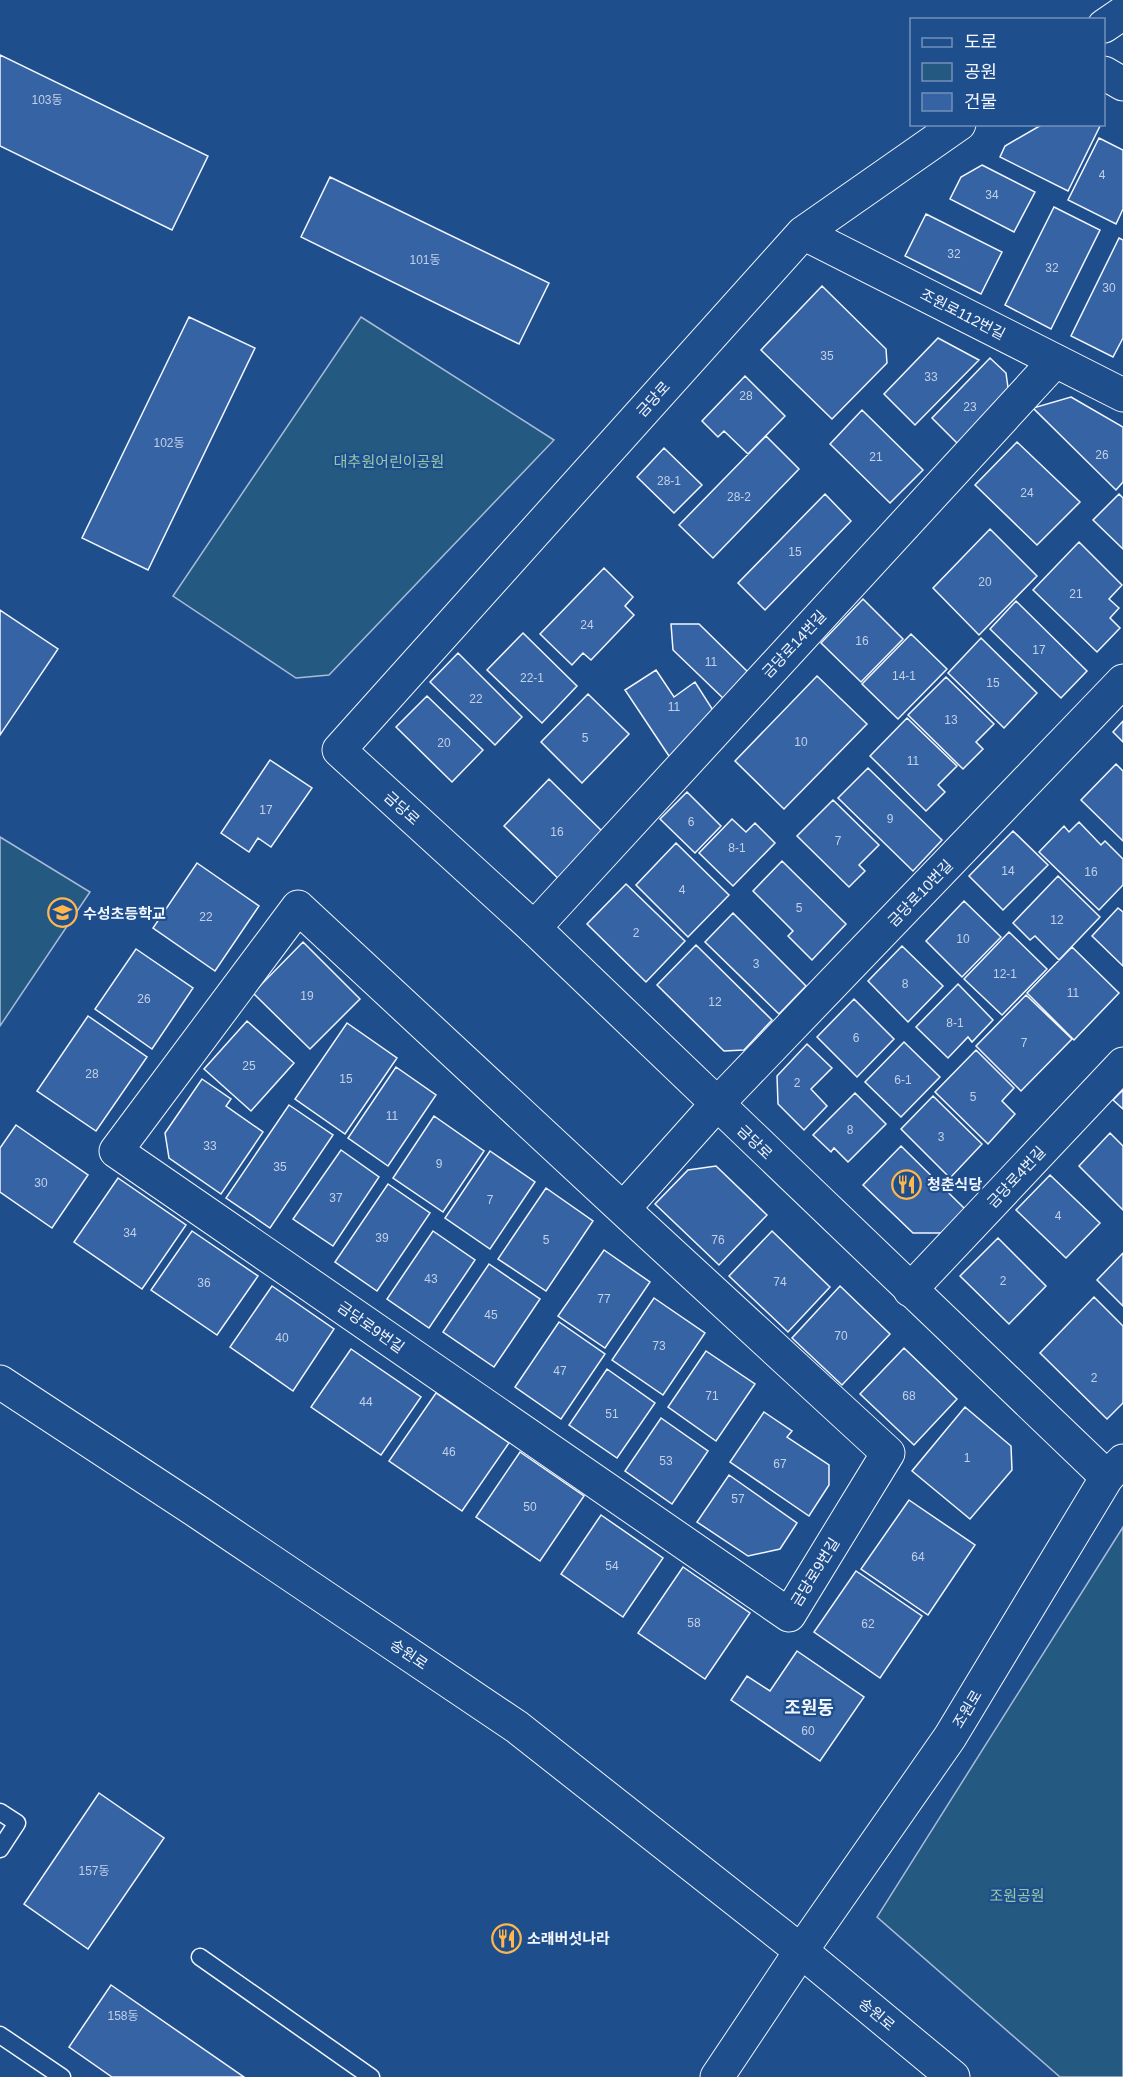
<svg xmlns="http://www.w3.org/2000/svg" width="1123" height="2077" font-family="Arial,'Noto Sans KR',sans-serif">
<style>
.green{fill:#245a82;stroke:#a8bbd7;stroke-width:1.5}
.building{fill:#3563a3;stroke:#f2f6ff;stroke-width:1.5}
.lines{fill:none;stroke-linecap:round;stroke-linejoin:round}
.service-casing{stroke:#f2f6ff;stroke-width:19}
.minor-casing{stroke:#f2f6ff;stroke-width:35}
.tertiary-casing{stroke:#f2f6ff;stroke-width:35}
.secondary-casing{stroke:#f2f6ff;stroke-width:35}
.service{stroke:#1f4e8c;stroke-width:16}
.minor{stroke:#1f4e8c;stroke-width:33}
.tertiary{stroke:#1f4e8c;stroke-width:33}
.secondary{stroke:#1f4e8c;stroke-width:33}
.labels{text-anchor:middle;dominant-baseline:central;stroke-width:4.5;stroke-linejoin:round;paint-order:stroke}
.number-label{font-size:12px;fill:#c3d1e8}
.street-label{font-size:15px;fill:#f2f6ff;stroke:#1f4e8c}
.park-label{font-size:15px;fill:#97c8a6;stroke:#1f4e8c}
.poi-label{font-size:15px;font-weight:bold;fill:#f2f6ff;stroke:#1f4e8c;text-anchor:start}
.quarter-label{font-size:18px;font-weight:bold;fill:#f2f6ff;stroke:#1f4e8c}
</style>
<rect width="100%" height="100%" fill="#1f4e8c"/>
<path class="green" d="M361,317L554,440L329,675L296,678L173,596Z
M0,837L90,892L0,1026Z
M1123,1527V2077H1060L877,1917Z"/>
<path class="building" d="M0,55L208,156L172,230L0,146Z
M1043,124H1101L1068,191L1000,157L1005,146Z
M1099,138L1123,150V209L1116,224L1068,200Z
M982,165L1035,192L1014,232L950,199L961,177Z
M330,177L549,283L519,344L301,237Z
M1054,207L1100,230L1051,329L1005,305Z
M926,214L1002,252L981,294L905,256Z
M1119,238L1123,240V338L1113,357L1071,336Z
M822,286L886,349L887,363L832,419L761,350Z
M189,317L255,348L148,570L82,538Z
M938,338L979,360L915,425L884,394Z
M990,358L1006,373L1009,395L960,446L932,418Z
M745,376L785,416L748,454L724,431L718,437L702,421Z
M1071,397L1123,427V482L1116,490L1033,408Z
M862,410L923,470L890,503L830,444Z
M766,436L799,469L713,558L679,525Z
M1017,442L1080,502L1037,545L975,485Z
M664,448L702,485L674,513L637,477Z
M825,494L851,521L765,610L738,583Z
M1119,494L1123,498V549L1093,520Z
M990,529L1037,576L979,635L933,588Z
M1079,542L1122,585L1109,599L1119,608L1110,618L1120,628L1097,652L1033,590Z
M604,568L633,597L625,606L634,615L591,660L583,653L572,665L540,634Z
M863,599L903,639L861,682L821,643Z
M1016,601L1087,671L1061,698L990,629Z
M0,610L58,649L0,735Z
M671,624H699L750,674L725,700L673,650Z
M523,633L577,686L542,723L487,670Z
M911,634L947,669L898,719L862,684Z
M981,638L1037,693L1004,728L948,673Z
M458,653L522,717L495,745L430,682Z
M656,670L674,697L695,682L718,718L671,759L625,690Z
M817,676L867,724L784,809L735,761Z
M946,677L994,724L976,742L983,749L963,769L908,715Z
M588,694L629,734L582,783L541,742Z
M427,696L483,750L452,782L396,727Z
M907,718L957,766L938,785L945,792L926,811L870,756Z
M1123,721V742L1113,732Z
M270,760L312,788L271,847L258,838L249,852L221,833Z
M270,760L312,788L271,847L258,838L249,852L221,833Z
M1116,764L1123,771V841L1081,800Z
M868,768L942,840L913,871L838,798Z
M549,779L609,838L564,884L504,826Z
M687,792L721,826L695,853L660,819Z
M833,800L879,845L859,865L865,871L849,887L797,836Z
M732,819L746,832L755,823L775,843L733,886L699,853Z
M1079,822L1101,845L1105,841L1123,859V885L1099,910L1039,852L1064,826L1069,832Z
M1013,831L1048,865L1003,910L969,876Z
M676,843L729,895L688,937L636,885Z
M782,861L846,924L812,960L788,936L793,931L753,891Z
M197,863L259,906L215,971L153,928Z
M197,863L259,906L215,971L153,928Z
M1058,876L1100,917L1059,960L1035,936L1030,940L1013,923Z
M626,884L685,941L646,982L587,924Z
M964,901L1001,937L962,977L926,941Z
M1118,908L1123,912V966L1092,936Z
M733,913L806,986L779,1014L705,942Z
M1009,932L1047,969L1002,1015L964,979Z
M303,942L360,999L310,1049L253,993Z
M696,945L772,1020L744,1050L724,1051L657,985Z
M902,946L943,986L908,1022L868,981Z
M1072,947L1119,993L1074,1040L1027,993Z
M136,949L193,988L152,1049L95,1009Z
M136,949L193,988L152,1049L95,1009Z
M958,984L993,1020L972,1042L968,1037L948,1058L916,1027Z
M1026,995L1072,1039L1021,1091L976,1046Z
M854,999L894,1039L857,1077L817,1037Z
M88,1016L147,1057L96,1131L37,1091Z
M247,1021L294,1063L251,1111L204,1069Z
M347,1023L397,1058L345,1134L295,1099Z
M904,1042L940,1077L901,1117L865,1082Z
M807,1044L832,1068L811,1089L827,1106L804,1130L778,1104L777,1076Z
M976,1050L1014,1088L1002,1101L1015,1114L988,1144L935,1092Z
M396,1067L436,1095L388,1166L348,1138Z
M202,1079L231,1099L226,1106L263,1132L221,1194L169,1158L165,1133Z
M1123,1090V1109L1113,1100Z
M855,1093L886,1124L848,1162L834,1148L831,1152L813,1135Z
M933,1096L982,1144L950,1178L901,1129Z
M289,1105L333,1135L270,1228L226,1198Z
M434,1116L484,1151L443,1212L393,1178Z
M16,1125L88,1175L52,1228L0,1192V1148Z
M16,1125L88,1175L52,1228L0,1192V1148Z
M1110,1133L1123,1146V1210L1079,1166Z
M901,1146L965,1209L941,1233H913L863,1185Z
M341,1150L379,1177L333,1246L293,1219Z
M490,1151L535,1182L490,1249L445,1218Z
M716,1166L767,1215L719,1265L655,1204L688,1170Z
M1050,1175L1100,1223L1066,1258L1016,1210Z
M118,1178L186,1225L142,1289L74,1242Z
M388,1184L430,1213L377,1291L335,1262Z
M546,1188L593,1221L546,1291L498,1259Z
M192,1231L258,1276L217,1335L151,1290Z
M433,1231L475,1260L429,1328L387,1299Z
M772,1231L830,1287L788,1332L729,1276Z
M998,1238L1046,1286L1009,1324L960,1276Z
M604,1250L650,1282L605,1348L558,1316Z
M1123,1253V1306L1097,1280Z
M489,1264L540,1299L494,1367L443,1332Z
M272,1286L334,1329L293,1391L230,1347Z
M840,1286L890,1334L842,1385L792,1338Z
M1094,1297L1123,1326V1403L1107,1419L1040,1353Z
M654,1298L705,1333L663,1395L612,1360Z
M559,1322L605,1354L561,1419L515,1387Z
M904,1348L957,1399L914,1445L860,1394Z
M351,1349L421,1397L381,1455L311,1407Z
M706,1351L755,1384L716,1441L668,1407Z
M607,1369L655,1403L617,1458L569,1425Z
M436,1393L509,1443L462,1511L389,1461Z
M965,1407L1011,1446L1012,1470L970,1519L912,1471Z
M764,1412L792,1431L787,1437L829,1465V1485L809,1516L730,1462Z
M661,1418L708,1451L672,1504L625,1471Z
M520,1452L584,1496L540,1561L476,1517Z
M729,1475L797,1523L780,1549L748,1556L697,1522Z
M909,1500L975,1545L928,1615L861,1569Z
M601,1515L663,1558L623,1617L561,1574Z
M683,1567L750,1613L705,1679L638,1633Z
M856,1571L922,1616L880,1678L814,1632Z
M797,1651L864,1697L820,1761L731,1700L747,1676L770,1691Z
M99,1793L164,1838L88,1949L24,1904Z
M111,1985L244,2077H112L69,2047Z"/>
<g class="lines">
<defs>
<path id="service" d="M0,1812L17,1823L0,1849
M200,1957L371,2077
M0,2035L62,2077"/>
<path id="minor" d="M1104,73L1123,84
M298,907L623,1209L888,1453L789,1615L116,1151Z
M534,928L1055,361
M623,1209L716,1105L1123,681
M910,1290L1123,1064"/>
<path id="tertiary" d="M1104,26L1123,13
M959,124L803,233L339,750L534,928L1107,1477
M803,233L1123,395
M717,2077L801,1951"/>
<path id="secondary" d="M0,1382L198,1512L517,1727L801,1951L953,2077
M801,1951L950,1737L1107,1477L1123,1461"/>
</defs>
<use href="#service" class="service-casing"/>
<use href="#minor" class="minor-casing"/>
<use href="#tertiary" class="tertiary-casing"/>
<use href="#secondary" class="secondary-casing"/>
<use href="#service" class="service"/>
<use href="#minor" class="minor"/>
<use href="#tertiary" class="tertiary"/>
<use href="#secondary" class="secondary"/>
</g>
<defs>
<symbol id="school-ring" viewBox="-11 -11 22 22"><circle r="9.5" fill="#1f4e8c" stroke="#ffb74d" stroke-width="1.5"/><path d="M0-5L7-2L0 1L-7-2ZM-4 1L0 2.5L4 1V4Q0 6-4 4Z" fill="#ffb74d"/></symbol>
<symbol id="restaurant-ring" viewBox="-11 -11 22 22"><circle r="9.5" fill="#1f4e8c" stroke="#ffb74d" stroke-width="1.5"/><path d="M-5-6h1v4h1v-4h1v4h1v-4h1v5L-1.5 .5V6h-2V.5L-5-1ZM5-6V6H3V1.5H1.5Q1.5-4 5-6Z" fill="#ffb74d"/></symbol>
</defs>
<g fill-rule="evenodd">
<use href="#school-ring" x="46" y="896" width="33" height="33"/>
<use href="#restaurant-ring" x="890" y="1168" width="33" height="33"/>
<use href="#restaurant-ring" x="490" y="1922" width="33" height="33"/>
</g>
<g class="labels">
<g class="number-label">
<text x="47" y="100">103동</text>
<text x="1102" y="175">4</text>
<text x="992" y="195">34</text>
<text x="954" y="254">32</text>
<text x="425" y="260">101동</text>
<text x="1052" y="268">32</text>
<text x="1109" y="288">30</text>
<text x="827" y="356">35</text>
<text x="931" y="377">33</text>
<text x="746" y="396">28</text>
<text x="970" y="407">23</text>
<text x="169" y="443">102동</text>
<text x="1102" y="455">26</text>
<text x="876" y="457">21</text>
<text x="669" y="481">28-1</text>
<text x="1027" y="493">24</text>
<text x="739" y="497">28-2</text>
<text x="795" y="552">15</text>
<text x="985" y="582">20</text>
<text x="1076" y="594">21</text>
<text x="587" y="625">24</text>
<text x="862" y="641">16</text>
<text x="1039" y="650">17</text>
<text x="711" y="662">11</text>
<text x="904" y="676">14-1</text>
<text x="532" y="678">22-1</text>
<text x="993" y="683">15</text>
<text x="476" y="699">22</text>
<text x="674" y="707">11</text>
<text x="951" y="720">13</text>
<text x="585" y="738">5</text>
<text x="801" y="742">10</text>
<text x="444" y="743">20</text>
<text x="913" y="761">11</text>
<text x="266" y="810">17</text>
<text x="890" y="819">9</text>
<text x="691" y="822">6</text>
<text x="557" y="832">16</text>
<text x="838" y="841">7</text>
<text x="737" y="848">8-1</text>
<text x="1008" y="871">14</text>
<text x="1091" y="872">16</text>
<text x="682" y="890">4</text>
<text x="799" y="908">5</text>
<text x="206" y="917">22</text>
<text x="1057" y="920">12</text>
<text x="636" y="933">2</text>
<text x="963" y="939">10</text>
<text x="756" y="964">3</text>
<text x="1005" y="974">12-1</text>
<text x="905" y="984">8</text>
<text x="1073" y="993">11</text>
<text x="307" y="996">19</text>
<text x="144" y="999">26</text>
<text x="715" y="1002">12</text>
<text x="955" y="1023">8-1</text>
<text x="856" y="1038">6</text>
<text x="1024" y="1043">7</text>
<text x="249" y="1066">25</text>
<text x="92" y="1074">28</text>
<text x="346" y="1079">15</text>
<text x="903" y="1080">6-1</text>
<text x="797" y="1083">2</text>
<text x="973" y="1097">5</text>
<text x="392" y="1116">11</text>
<text x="850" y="1130">8</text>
<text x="941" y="1137">3</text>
<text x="210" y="1146">33</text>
<text x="439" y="1164">9</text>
<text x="280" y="1167">35</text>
<text x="41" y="1183">30</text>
<text x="336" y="1198">37</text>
<text x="490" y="1200">7</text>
<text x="1058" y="1216">4</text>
<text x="130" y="1233">34</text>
<text x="382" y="1238">39</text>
<text x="546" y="1240">5</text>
<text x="718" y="1240">76</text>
<text x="431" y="1279">43</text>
<text x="1003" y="1281">2</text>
<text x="780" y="1282">74</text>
<text x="204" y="1283">36</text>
<text x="604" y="1299">77</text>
<text x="491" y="1315">45</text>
<text x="841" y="1336">70</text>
<text x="282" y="1338">40</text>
<text x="659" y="1346">73</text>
<text x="560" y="1371">47</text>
<text x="1094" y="1378">2</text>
<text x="712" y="1396">71</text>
<text x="909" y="1396">68</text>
<text x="366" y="1402">44</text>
<text x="612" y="1414">51</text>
<text x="449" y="1452">46</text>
<text x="967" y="1458">1</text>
<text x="666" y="1461">53</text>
<text x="780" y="1464">67</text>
<text x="738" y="1499">57</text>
<text x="530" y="1507">50</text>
<text x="918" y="1557">64</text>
<text x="612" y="1566">54</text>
<text x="694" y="1623">58</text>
<text x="868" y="1624">62</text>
<text x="808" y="1731">60</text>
<text x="94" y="1871">157동</text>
<text x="123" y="2016">158동</text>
</g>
<g class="street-label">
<text transform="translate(963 314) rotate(27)">조원로112번길</text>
<text transform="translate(653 399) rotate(-48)">금당로</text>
<text transform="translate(794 644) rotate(-47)">금당로14번길</text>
<text transform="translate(402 808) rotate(42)">금당로</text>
<text transform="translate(920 893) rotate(-46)">금당로10번길</text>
<text transform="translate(755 1142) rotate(44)">금당로</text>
<text transform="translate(1016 1177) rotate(-47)">금당로4번길</text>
<text transform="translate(371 1327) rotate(35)">금당로9번길</text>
<text transform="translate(815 1572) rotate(-58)">금당로9번길</text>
<text transform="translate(409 1654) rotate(34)">송원로</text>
<text transform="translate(967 1709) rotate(-59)">조원로</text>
<text transform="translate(877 2014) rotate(40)">송원로</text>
</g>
<g class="park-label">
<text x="389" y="461">대추원어린이공원</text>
<text x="1017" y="1895">조원공원</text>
</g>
<g class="poi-label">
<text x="83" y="913">수성초등학교</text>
<text x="927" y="1184">청춘식당</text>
<text x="527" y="1938">소래버섯나라</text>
</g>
<g class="quarter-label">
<text x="809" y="1708">조원동</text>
</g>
</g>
<rect x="910" y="18" width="195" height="108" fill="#1f4e8c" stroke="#7391ba" stroke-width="1.5"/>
<rect x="922" y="38" width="30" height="9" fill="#1f4e8c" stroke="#7391ba" stroke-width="1.5"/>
<text x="964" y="48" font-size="18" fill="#f2f6ff">도로</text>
<rect x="922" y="63" width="30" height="18" fill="#245a82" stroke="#7391ba" stroke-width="1.5"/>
<text x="964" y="78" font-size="18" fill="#f2f6ff">공원</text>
<rect x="922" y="93" width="30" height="18" fill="#3563a3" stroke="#7391ba" stroke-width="1.5"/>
<text x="964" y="108" font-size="18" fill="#f2f6ff">건물</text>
</svg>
